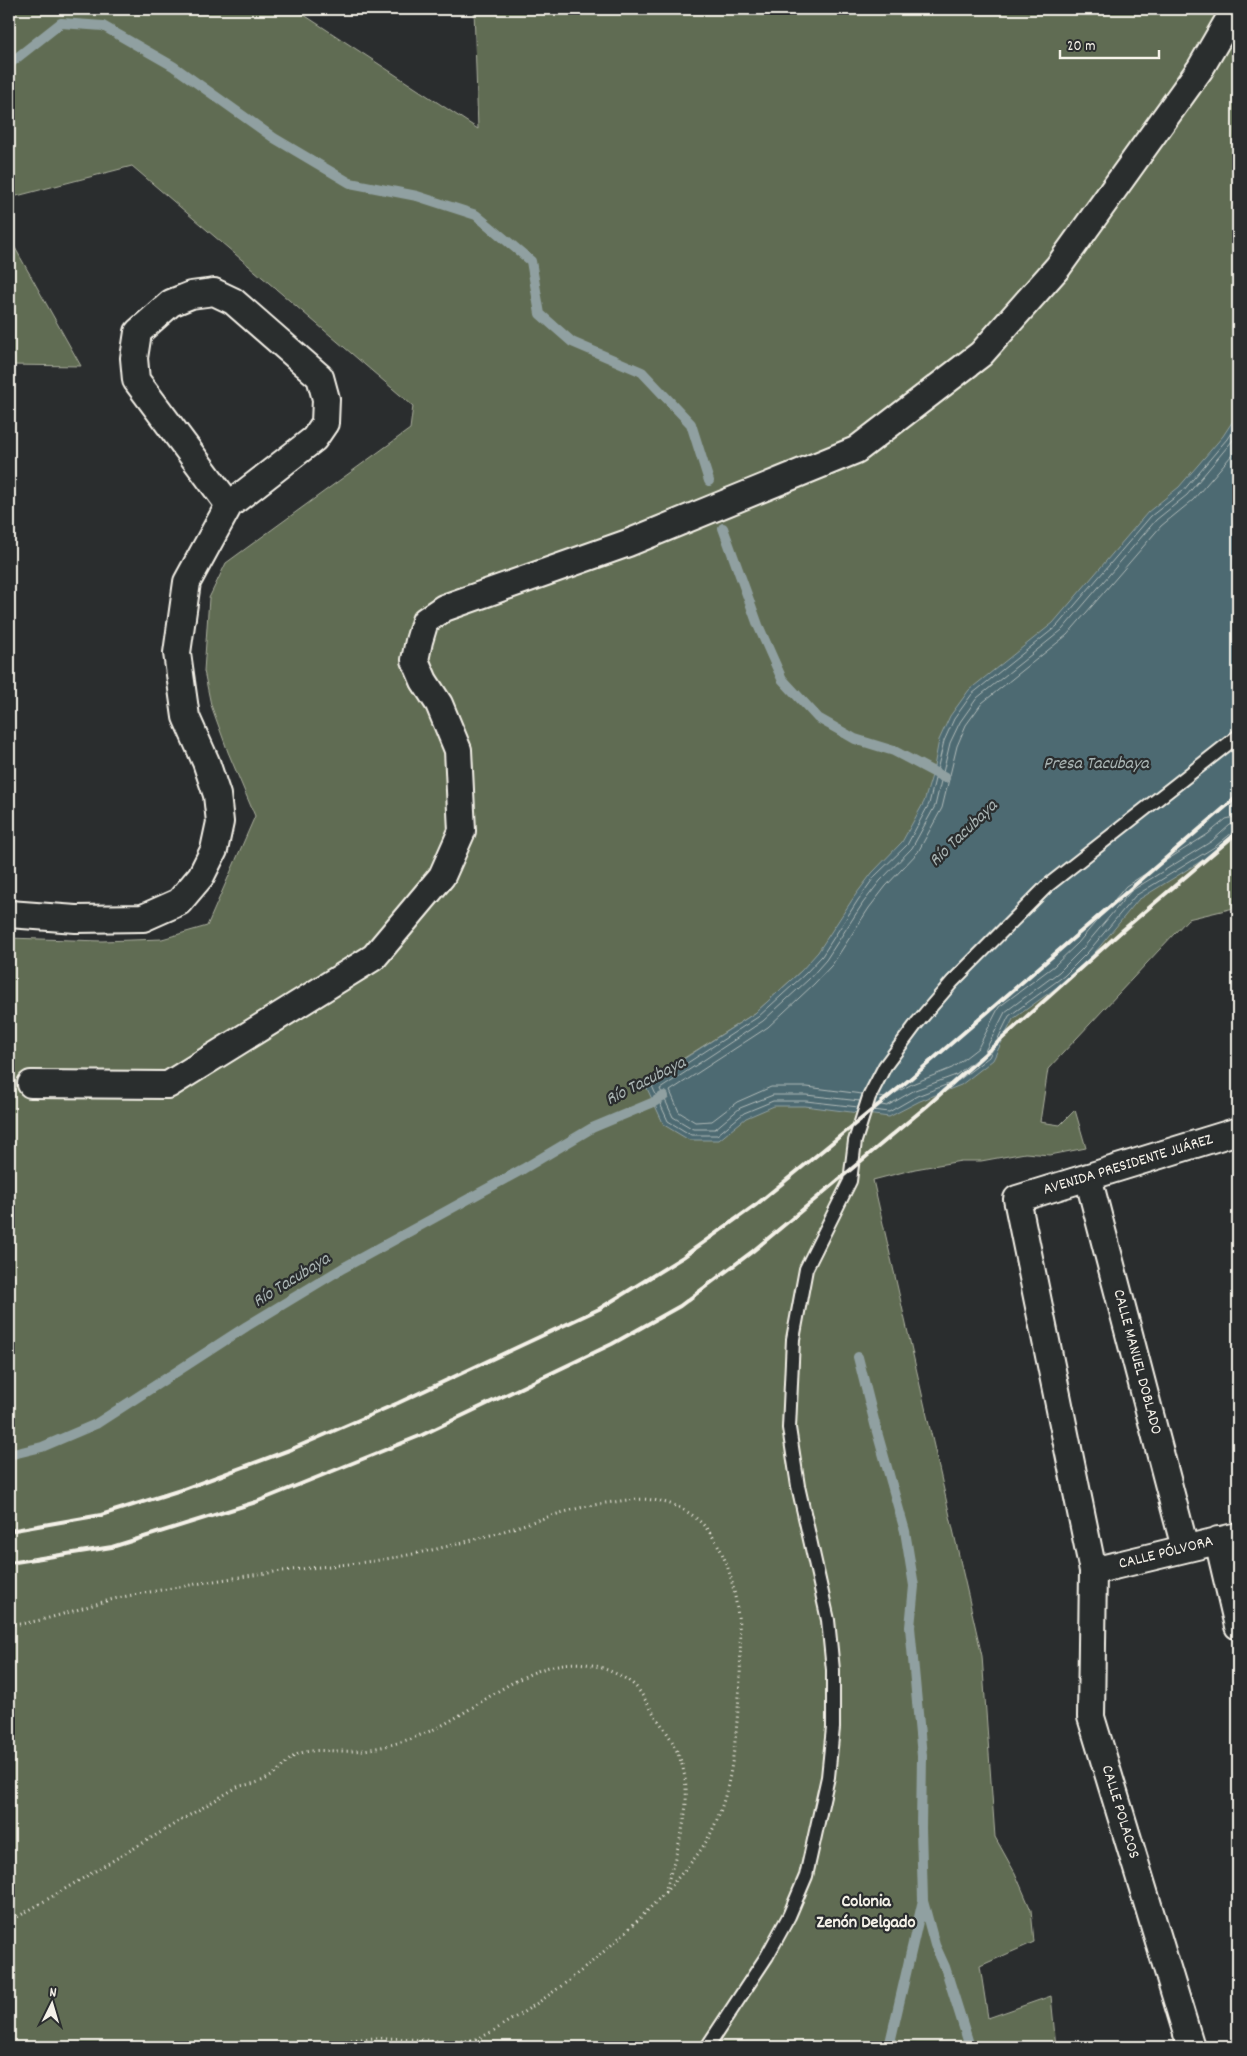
<svg xmlns="http://www.w3.org/2000/svg" width="1247" height="2056" font-family="Dekko,sans-serif">
<style>
.green{fill:#616c53;stroke:#aaae9e;fill-rule:evenodd}
.water{fill:#4d6a72;stroke:#90a0a1}
.lines{fill:none;stroke-linecap:round;stroke-linejoin:round}
.shore{stroke:#b1bbb9;stroke-width:1}
.stream{stroke:#90a0a1;stroke-width:10}
.service-casing{stroke:#f4f1e8;stroke-width:16}
.minor-casing{stroke:#f4f1e8;stroke-width:30}
.path{stroke:#f4f1e8;stroke-width:3;stroke-dasharray:1 4;stroke-linecap:butt}
.service{stroke:#2a2d2e;stroke-width:12}
.minor{stroke:#2a2d2e;stroke-width:26}
.rail{stroke:#f4f1e8;stroke-width:4}
.labels{text-anchor:middle;dominant-baseline:central;stroke-width:4.5;stroke-linejoin:round;paint-order:stroke}
.street-label{font-size:16px;fill:#f4f1e8;stroke:#2a2d2e}
.water-label{font-size:18px;font-style:italic;fill:#a9b4b3;stroke:#2a2d2e}
.neighbourhood-label{font-size:18px;font-weight:bold;fill:#f4f1e8;stroke:#2a2d2e}
</style>
<rect width="100%" height="100%" fill="#2a2d2e"/>
<filter id="ink" filterUnits="userSpaceOnUse"><feTurbulence type="fractalNoise" baseFrequency=".02" numOctaves="2"/><feDisplacementMap in="SourceGraphic" scale="10" xChannelSelector="R" yChannelSelector="G"/><feConvolveMatrix kernelMatrix="1 2 1 2 8 2 1 2 1" color-interpolation-filters="sRGB"/></filter>
<g filter="url(#ink)">
<path class="green" d="M9,9H295L478,129L474,9H1238V907L1188,919L1048,1069L1040,1122L1060,1125L1075,1110L1086,1148L1050,1155L1025,1153L981,1161H961L915,1169L873,1180L982,1656L995,1837L1015,1873L1031,1910L1034,1942L980,1966L988,2018L1051,1996L1056,2047H9V938L102,941L162,939L207,926L255,816L228,752L211,705L204,671L209,598L226,563L410,429L413,406L132,166L9,198ZM801,971L664,1124L645,1083L755,1013Z
M9,237L81,366L9,365Z"/>
<path class="water" d="M1238,413V833L1219,850L1138,900L1092,956L1067,980L1013,1019L993,1060L961,1085L920,1101L889,1117L805,1106H774L746,1118L719,1140H689L664,1125L645,1084L755,1013L801,971L818,952L854,897L872,873L902,842L924,802L933,772L939,740L950,716L969,690L1053,623L1148,512L1179,487L1223,436Z"/>
<g class="lines">
<path class="shore" d="M862,1094L807,1087H771L737,1102L712,1121L695,1122L679,1112L670,1091L768,1027L814,984L832,965L869,908L886,886L918,852L942,808L957,746L966,725L982,703L1067,635L1161,526L1193,500L1238,448
M878,1097L886,1098L912,1084L952,1068L978,1048L999,1007L1054,966L1078,943L1126,886L1208,834L1226,819L1238,816
M860,1101L806,1095H773L740,1108L715,1129H693L673,1117L660,1089L763,1021L809,979L826,960L863,903L880,881L912,848L935,806L950,743L960,722L977,698L1062,630L1156,520L1187,495L1238,434
M875,1104L887,1106L915,1090L956,1075L984,1053L1005,1012L1059,972L1083,948L1131,891L1212,841L1230,825L1238,823
M858,1107L806,1101H773L744,1113L717,1135H691L668,1121L652,1086L758,1017L805,974L822,956L858,900L875,876L907,845L929,804L944,741L954,719L972,694L1057,626L1151,516L1183,491L1227,439L1238,422
M873,1110L889,1112L917,1096L959,1080L989,1057L1009,1016L1064,976L1088,952L1135,896L1216,846L1234,831L1238,830"/>
<path class="stream" d="M9,64L61,23L103,26L173,66L274,138L350,183L417,196L476,215L531,261L540,314L572,342L642,372L691,424L709,481
M723,528L758,625L782,679L818,718L855,739L894,751L945,778
M858,1357L877,1432L905,1531L914,1586L910,1627L922,1756L921,1828L923,1900L889,2047
M9,1455L42,1447L96,1424L247,1326L343,1268L523,1169L592,1128L654,1102L664,1096
M923,1901L935,1945L945,1967L970,2047"/>
<defs>
<path id="service" d="M707,2047L767,1956L789,1916L806,1876L828,1777L833,1728V1670L828,1620L798,1486L789,1428L793,1339L806,1269L850,1181L855,1141L869,1097L885,1066L917,1023L952,982L1047,886L1238,736"/>
<path id="minor" d="M9,914L76,919L143,918L179,902L201,876L214,850L220,822L217,795L206,762L186,717L177,653L187,582L229,505L314,439L325,423L326,399L320,377L233,301L214,292L191,295L171,303L138,332L134,358L136,380L229,505
M31,1084L168,1085L374,957L442,876L462,831L458,750L439,704L424,681L415,660L419,641L425,621L444,608L628,543L856,450L981,354L1058,267L1200,69L1235,9
M1088,1177L1185,1548
M1218,1540L1238,1626
M1093,1571L1238,1536
M1191,2047L1091,1717L1093,1571L1017,1199L1238,1131"/>
</defs>
<use href="#service" class="service-casing"/>
<use href="#minor" class="minor-casing"/>
<path class="path" d="M9,1625C52,1622 91,1602 133,1595C178,1587 223,1579 268,1573C302,1568 338,1566 373,1561C407,1556 443,1548 476,1539C523,1527 566,1507 614,1502C627,1500 639,1498 652,1500C710,1507 730,1558 737,1609C743,1647 740,1684 737,1722C733,1764 727,1809 704,1845C696,1858 685,1869 676,1880C646,1914 612,1946 577,1974C555,1991 533,2007 509,2021C498,2028 488,2035 476,2039C463,2042 451,2042 438,2041C400,2039 362,2033 326,2047
M9,1922L239,1786C254,1784 268,1781 280,1769C286,1763 292,1756 301,1753C318,1748 336,1752 353,1751C380,1749 405,1742 430,1731C484,1708 541,1644 605,1669C615,1673 627,1678 635,1686C642,1693 648,1705 654,1714C663,1727 673,1740 679,1756C697,1801 677,1848 665,1892"/>
<use href="#service" class="service"/>
<use href="#minor" class="minor"/>
<path class="rail" d="M9,1531L101,1515L184,1489L292,1449L398,1403L599,1309L683,1257L757,1204L910,1079L1238,796
M9,1563L112,1547L256,1502L422,1435L612,1344L680,1306L753,1251L927,1106L1123,930L1238,832"/>
</g>
</g>
<g class="labels">
<g class="street-label">
<text transform="translate(1128 1165) rotate(-17)">AVENIDA PRESIDENTE JUÁREZ</text>
<text transform="translate(1137 1362) rotate(75)">CALLE MANUEL DOBLADO</text>
<text transform="translate(1166 1553) rotate(-14)">CALLE PÓLVORA</text>
<text transform="translate(1120 1812) rotate(73)">CALLE POLACOS</text>
</g>
<g class="water-label">
<text x="1096" y="764">Presa Tacubaya</text>
<text transform="translate(964 834) rotate(-44)">Río Tacubaya</text>
<text transform="translate(646 1082) rotate(-27)">Río Tacubaya</text>
<text transform="translate(292 1281) rotate(-32)">Río Tacubaya</text>
</g>
<g class="neighbourhood-label">
<text x="866" y="1902">Colonia<tspan x="866" dy="21">Zenón Delgado</tspan></text>
</g>
</g>
<rect width="1247" height="2056" fill="none" stroke="#2a2d2e" stroke-width="30"/>
<rect x="15" y="15" width="1217" height="2026" fill="none" stroke="#f4f1e8" stroke-width="2" filter="url(#ink)"/>
<g transform="translate(52 2004) rotate(5)" stroke="#2a2d2e" stroke-width="4" paint-order="stroke">
<path d="M0-4L9 19L0 12L-9 19Z" fill="#f4f1e8"/>
<text y="-8" font-size="14" font-weight="bold" text-anchor="middle" fill="#f4f1e8">N</text>
</g>
<path d="M1060 50v8h99v-8" fill="none" stroke="#f4f1e8" stroke-width="2.5"/>
<text x="1067" y="50" font-size="15" fill="#f4f1e8" stroke="#2a2d2e" stroke-width="4" paint-order="stroke">20 m</text>
</svg>
